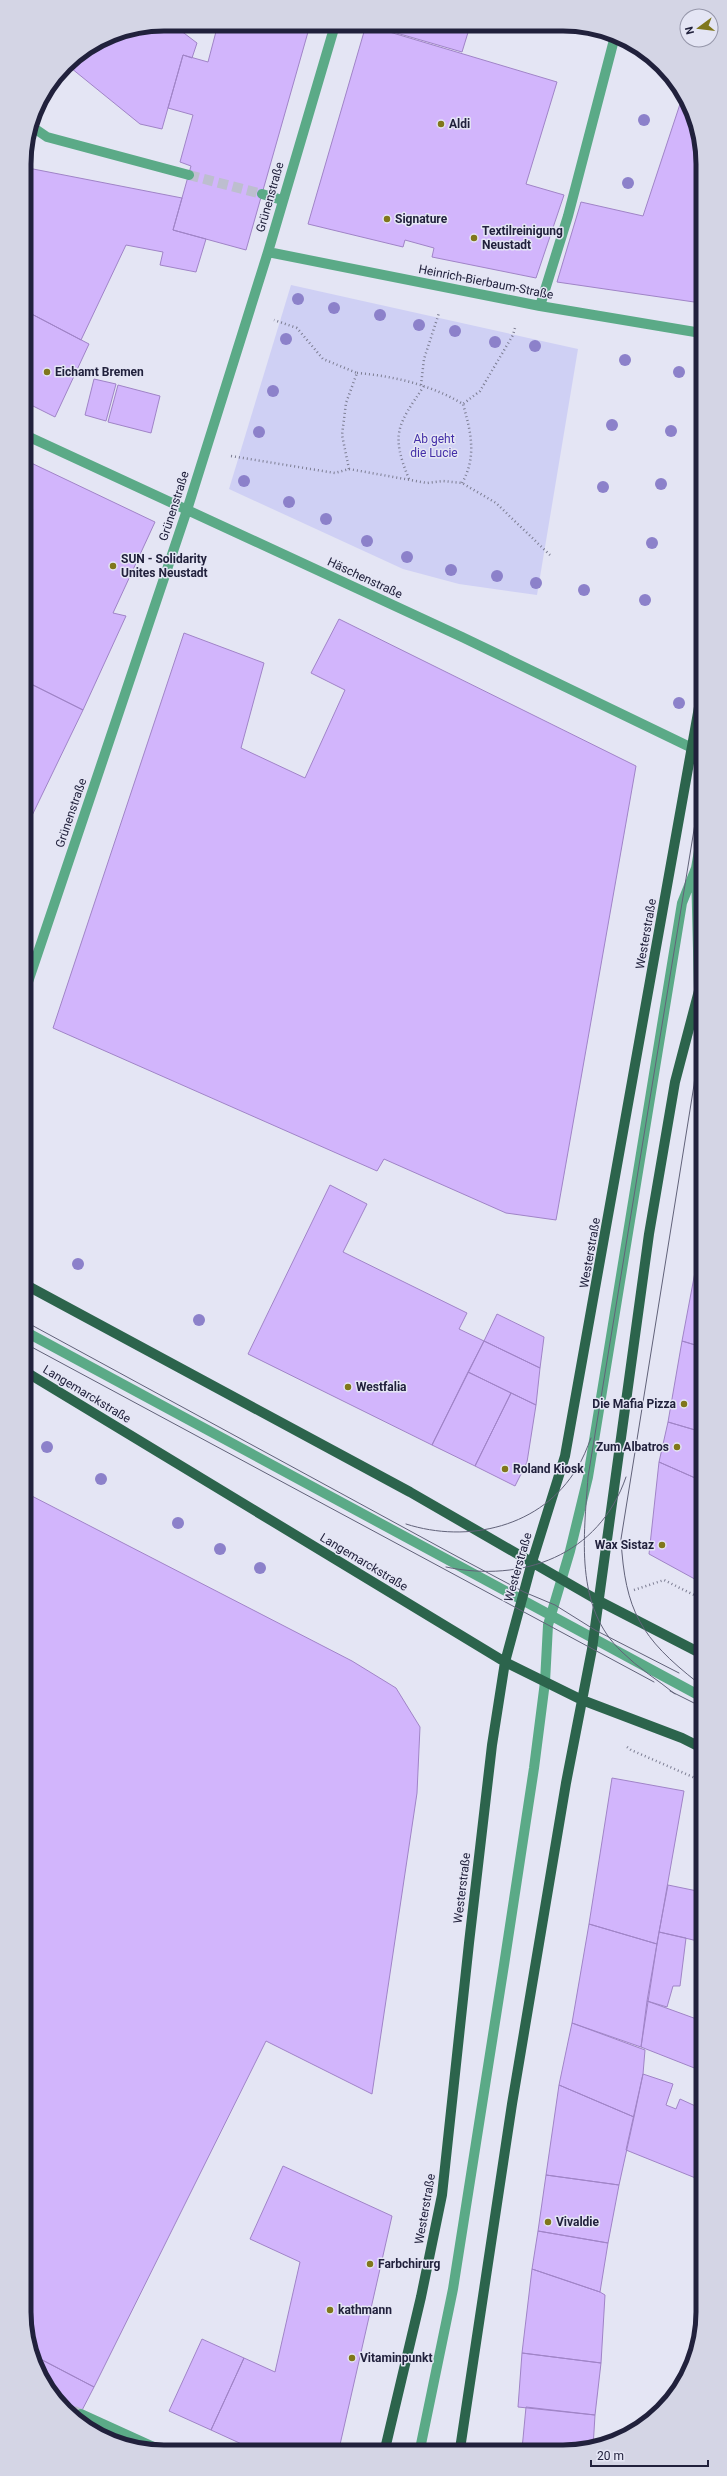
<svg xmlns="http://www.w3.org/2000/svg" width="727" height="2476" font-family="Roboto,sans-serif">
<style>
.green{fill:#cfd0f4}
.building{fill:#d2b5fc;stroke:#a084c7}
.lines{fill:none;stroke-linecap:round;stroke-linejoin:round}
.minor-tunnel{stroke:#bdbecf;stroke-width:10;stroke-dasharray:10 5;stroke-linecap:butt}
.path{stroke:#7c7d92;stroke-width:2.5;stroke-dasharray:1 3;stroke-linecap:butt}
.minor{stroke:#5baa87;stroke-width:10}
.major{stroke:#2c644c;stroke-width:10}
.tram{stroke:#616279;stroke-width:1}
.tree{fill:#8c81ca}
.poi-dot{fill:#80771b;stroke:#e4e5f4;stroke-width:1.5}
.labels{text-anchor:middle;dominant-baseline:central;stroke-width:3;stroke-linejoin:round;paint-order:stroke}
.poi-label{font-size:12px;font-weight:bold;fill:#21213c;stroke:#e4e5f4;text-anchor:start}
.street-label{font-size:12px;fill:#21213c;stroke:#e4e5f4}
.park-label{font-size:12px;fill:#442fa8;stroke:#e4e5f4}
.rim{fill:none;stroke:#21213c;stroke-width:5}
</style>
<rect width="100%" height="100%" fill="#e4e5f4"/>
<path class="green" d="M291,285L578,349L537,595L459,584L403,569L229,489Z"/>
<path class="building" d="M164,24H172L197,43L192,58L183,55L162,129L140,124L71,68L81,54L111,35Z
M218,24L310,25L246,250L173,230L191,166L180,162L193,115L168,108L183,55L208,62Z
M366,25L557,82L526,184L564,195L536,278L432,257L434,248L405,240L403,247L308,224Z
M369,25L470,26L462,52Z
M81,54L71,68L66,64Z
M683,95L688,102L700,137L701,303L557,282L581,202L643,216Z
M28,168L182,198L173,230L206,239L196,272L160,265L163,252L126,245L81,340L24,310V176Z
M24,310L89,344L55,417L25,402Z
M94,379L116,384L106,421L85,415Z
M118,385L160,396L151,433L108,422Z
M25,460L155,522L113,613L126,616L83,710L25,681Z
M339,619L636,766L556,1220L506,1213L384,1159L377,1171L53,1028L184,633L264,663L241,748L305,778L345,690L311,673Z
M25,681L83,710L25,830Z
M330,1185L367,1204L343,1252L467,1313L459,1329L484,1341L432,1445L248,1354Z
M702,1235V1347L682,1341Z
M497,1314L544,1337L540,1368L484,1341Z
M484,1341L540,1368L536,1405L468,1372Z
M682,1341L702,1347V1432L668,1422Z
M468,1372L511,1393L475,1466L432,1445Z
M511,1393L536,1405L527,1462L515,1486L475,1466Z
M668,1422L702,1432V1481L659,1462Z
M659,1462L702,1481V1583L649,1554Z
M26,1493L352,1661L396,1688L420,1727L417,1793L372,2094L266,2041L94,2387L33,2355L27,2339Z
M612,1778L684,1791L657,1944L589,1924Z
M702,1835V1866L698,1860Z
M668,1885L702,1892V1942L659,1932Z
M589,1924L657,1944L641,2047L572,2023Z
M659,1932L686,1938L680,1986H673L667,2007L647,2001Z
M647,2001L702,2021V2071L641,2047Z
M572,2023L645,2050L643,2074L634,2117L559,2085Z
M643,2074L673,2084L666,2105L676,2109L680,2099L702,2109L703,2181L626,2150Z
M559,2085L634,2117L619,2185L546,2175Z
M283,2166L392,2216L339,2449H262L246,2446L211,2430L244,2358L275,2372L300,2262L250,2239Z
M546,2175L619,2185L608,2243L538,2231Z
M538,2231L608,2243L600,2292L532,2269Z
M532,2269L600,2292L605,2295L601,2363L522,2353Z
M202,2339L244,2358L211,2430L169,2411Z
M522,2353L601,2363L595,2415L518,2407Z
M42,2360L94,2387L77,2420L65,2411L43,2382L38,2368Z
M526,2407L595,2415L593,2448L522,2449Z"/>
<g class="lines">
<path class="minor-tunnel" d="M189,175L262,194
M60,2404L81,2414"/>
<path class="path" d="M357,373C394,376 431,385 463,404L480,391L513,335L515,328
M421,385L424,359L439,313
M231,456L335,473L349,469L342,435L346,403L357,373L323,359L297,328L274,320
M349,469L427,483L443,481L462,483L496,503L550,555
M409,479C390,433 398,425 424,386
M462,483C477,457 471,432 463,404
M634,1590L664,1580L702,1599
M627,1747L631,1750L702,1781"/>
<path class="minor" d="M31,126L47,137L189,175
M262,194L282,200
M268,252L540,306L701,333
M540,306L568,216L615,36
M25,435L462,637L692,748
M25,991L187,510L268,252L335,25
M699,992L696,868L701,839
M26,1332L702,1697
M81,2414L158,2449
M420,2449L453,2289L504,1965L534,1768L545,1682L548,1625L570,1551L588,1477L682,903L696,868"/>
<path class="major" d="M26,1285L410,1492L599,1601L702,1654
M26,1372L505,1662L582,1700L682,1738L702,1748
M385,2449L421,2297L442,2195L469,1943L492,1745L505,1662L532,1562L565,1456L701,696
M460,2449L512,2104L566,1783L592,1649L649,1234L675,1082L701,983"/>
<path class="tram" d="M26,1322L458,1557L524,1592L555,1605L595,1630L679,1673
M26,1344L654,1682
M406,1524C468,1544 542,1527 577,1468C583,1459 587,1448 591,1438
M446,1567C522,1583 599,1556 626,1477
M697,1682C641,1638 625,1611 621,1539L694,1085L700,1028L699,922L701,906
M670,1691L702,1707
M675,1694C658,1680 638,1668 622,1652C574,1607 584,1536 588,1477L701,787"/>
</g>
<g class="tree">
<circle cx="644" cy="120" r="6"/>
<circle cx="628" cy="183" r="6"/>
<circle cx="298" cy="299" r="6"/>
<circle cx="334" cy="308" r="6"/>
<circle cx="380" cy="315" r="6"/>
<circle cx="419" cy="325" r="6"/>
<circle cx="455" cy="331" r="6"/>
<circle cx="286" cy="339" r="6"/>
<circle cx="495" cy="342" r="6"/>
<circle cx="535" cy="346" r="6"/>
<circle cx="625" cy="360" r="6"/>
<circle cx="679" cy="372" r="6"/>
<circle cx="273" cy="391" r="6"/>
<circle cx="612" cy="425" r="6"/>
<circle cx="671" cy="431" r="6"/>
<circle cx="259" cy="432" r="6"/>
<circle cx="244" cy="481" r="6"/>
<circle cx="661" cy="484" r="6"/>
<circle cx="603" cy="487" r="6"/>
<circle cx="289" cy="502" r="6"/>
<circle cx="326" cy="519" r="6"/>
<circle cx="367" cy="541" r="6"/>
<circle cx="652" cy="543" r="6"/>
<circle cx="407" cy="557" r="6"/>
<circle cx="451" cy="570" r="6"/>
<circle cx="497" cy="576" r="6"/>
<circle cx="536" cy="583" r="6"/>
<circle cx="584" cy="590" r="6"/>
<circle cx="645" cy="600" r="6"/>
<circle cx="679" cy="703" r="6"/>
<circle cx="78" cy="1264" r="6"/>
<circle cx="199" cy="1320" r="6"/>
<circle cx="47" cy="1447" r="6"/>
<circle cx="101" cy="1479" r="6"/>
<circle cx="178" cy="1523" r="6"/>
<circle cx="220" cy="1549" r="6"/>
<circle cx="260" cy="1568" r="6"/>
</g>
<g class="poi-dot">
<circle cx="441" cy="124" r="4"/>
<circle cx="387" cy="219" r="4"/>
<circle cx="474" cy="238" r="4"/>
<circle cx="47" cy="372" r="4"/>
<circle cx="113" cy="566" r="4"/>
<circle cx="348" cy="1387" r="4"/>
<circle cx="684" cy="1404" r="4"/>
<circle cx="677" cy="1447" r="4"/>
<circle cx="505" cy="1469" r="4"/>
<circle cx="662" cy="1545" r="4"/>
<circle cx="548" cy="2222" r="4"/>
<circle cx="370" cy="2264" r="4"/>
<circle cx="330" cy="2310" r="4"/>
<circle cx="352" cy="2358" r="4"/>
</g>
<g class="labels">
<g class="poi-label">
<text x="449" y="124">Aldi</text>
<text x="395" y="219">Signature</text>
<text x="482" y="231">Textilreinigung<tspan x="482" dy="14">Neustadt</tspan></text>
<text x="55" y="372">Eichamt Bremen</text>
<text x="121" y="559">SUN - Solidarity<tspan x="121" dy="14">Unites Neustadt</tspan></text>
<text x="356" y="1387">Westfalia</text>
<text x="676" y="1404" text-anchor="end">Die Mafia Pizza</text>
<text x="669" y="1447" text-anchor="end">Zum Albatros</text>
<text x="513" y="1469">Roland Kiosk</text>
<text x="654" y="1545" text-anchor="end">Wax Sistaz</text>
<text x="556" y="2222">Vivaldie</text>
<text x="378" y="2264">Farbchirurg</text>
<text x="338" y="2310">kathmann</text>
<text x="360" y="2358">Vitaminpunkt</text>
</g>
<g class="street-label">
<text transform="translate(270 197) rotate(-74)">Grünenstraße</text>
<text transform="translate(486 282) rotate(11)">Heinrich-Bierbaum-Straße</text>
<text transform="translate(174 506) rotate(-72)">Grünenstraße</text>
<text transform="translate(365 578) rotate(25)">Häschenstraße</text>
<text transform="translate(71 813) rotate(-71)">Grünenstraße</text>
<text transform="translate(646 934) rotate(-80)">Westerstraße</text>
<text transform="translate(590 1253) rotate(-80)">Westerstraße</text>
<text transform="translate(87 1394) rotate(31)">Langemarckstraße</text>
<text transform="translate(364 1562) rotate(31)">Langemarckstraße</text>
<text transform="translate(518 1567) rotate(-74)">Westerstraße</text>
<text transform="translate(462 1888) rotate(-83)">Westerstraße</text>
<text transform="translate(425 2209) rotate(-80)">Westerstraße</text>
</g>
<g class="park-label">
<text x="434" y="439">Ab geht<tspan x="434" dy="14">die Lucie</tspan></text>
</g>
</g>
<path d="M0 0H727V2476H0ZM164 31H563A133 133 0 0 1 696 164V2312A133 133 0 0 1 563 2445H164A133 133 0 0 1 31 2312V164A133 133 0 0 1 164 31Z" fill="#d4d5e5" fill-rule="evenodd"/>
<path class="rim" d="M164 31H563A133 133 0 0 1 696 164V2312A133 133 0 0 1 563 2445H164A133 133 0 0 1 31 2312V164A133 133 0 0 1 164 31Z"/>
<g transform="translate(699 28) rotate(255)"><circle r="19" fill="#e4e5f4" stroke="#9697aa"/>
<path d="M0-3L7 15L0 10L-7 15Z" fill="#80771b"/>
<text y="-6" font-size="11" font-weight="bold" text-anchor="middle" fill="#21213c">N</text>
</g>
<path d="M591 2460v6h117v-6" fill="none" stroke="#21213c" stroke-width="2"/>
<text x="597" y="2460" font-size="12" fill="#21213c" stroke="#e4e5f4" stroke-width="3" paint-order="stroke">20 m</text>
</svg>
